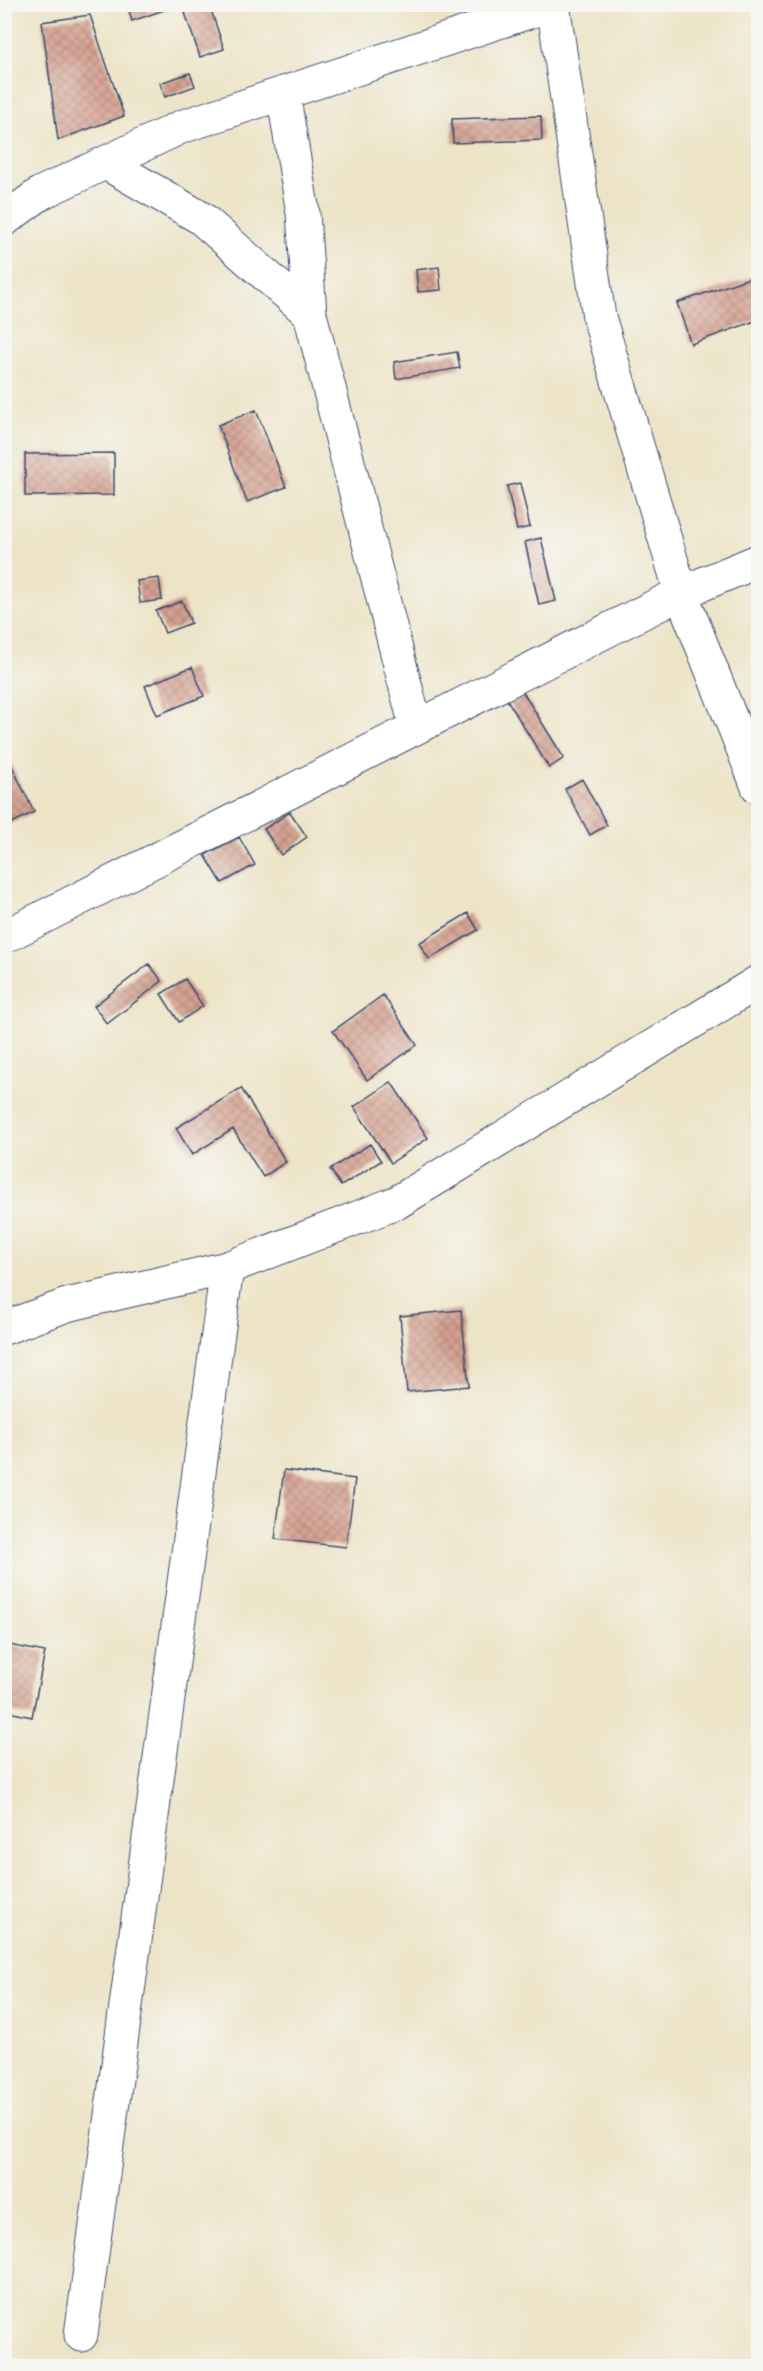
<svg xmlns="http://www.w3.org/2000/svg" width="763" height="2371" font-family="'Playpen Sans',sans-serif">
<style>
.building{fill:url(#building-cross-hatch)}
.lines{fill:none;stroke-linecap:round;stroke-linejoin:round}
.minor-casing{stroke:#3a4a6e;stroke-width:35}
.minor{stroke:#fff;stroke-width:33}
</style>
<defs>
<pattern id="building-cross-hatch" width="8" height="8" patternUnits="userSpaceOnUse" patternTransform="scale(1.5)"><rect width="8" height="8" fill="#d6a190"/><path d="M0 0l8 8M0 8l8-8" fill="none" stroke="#ad8479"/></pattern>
</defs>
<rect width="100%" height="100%" fill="#f6f6f2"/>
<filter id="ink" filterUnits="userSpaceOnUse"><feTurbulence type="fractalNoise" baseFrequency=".0167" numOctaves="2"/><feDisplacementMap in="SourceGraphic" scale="12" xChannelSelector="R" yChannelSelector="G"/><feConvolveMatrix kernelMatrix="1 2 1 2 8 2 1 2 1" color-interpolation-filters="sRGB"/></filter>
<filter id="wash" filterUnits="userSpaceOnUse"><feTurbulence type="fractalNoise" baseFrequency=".008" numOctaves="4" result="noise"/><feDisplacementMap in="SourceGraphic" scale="24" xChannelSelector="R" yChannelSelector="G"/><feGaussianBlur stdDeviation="1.35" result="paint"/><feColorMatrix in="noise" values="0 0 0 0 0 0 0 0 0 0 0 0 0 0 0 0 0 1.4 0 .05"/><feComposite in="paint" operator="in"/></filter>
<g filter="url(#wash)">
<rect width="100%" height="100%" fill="#ede4c8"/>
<g id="blocks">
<path class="building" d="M127,4H162L164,10L132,21Z
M209,4L224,49L200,57L185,13Z
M90,15L124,116L58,140L42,22Z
M190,73L195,86L165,97L160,83Z
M541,116L542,140L453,143L452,119Z
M439,267L441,290L418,292L416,270Z
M752,277L758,294V320L691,344L677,303Z
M457,352L460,368L396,379L394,362Z
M256,410L286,487L247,502L218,425Z
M114,453V495L25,496V454Z
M520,483L530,527L517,530L507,486Z
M541,538L556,601L539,605L525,542Z
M159,578L162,600L140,603L137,581Z
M182,601L191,623L165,633L156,611Z
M192,667L204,696L157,715L145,686Z
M521,689L564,758L549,768L506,698Z
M10,762L34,812L4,827V765Z
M582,779L607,825L590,835L565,789Z
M290,812L307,837L281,855L264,829Z
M239,837L255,865L222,883L205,855Z
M468,913L478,930L429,959L419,943Z
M149,964L162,981L107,1024L94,1006Z
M185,979L203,1006L179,1022L161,994Z
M383,995L417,1045L367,1080L333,1031Z
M391,1082L428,1138L391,1163L354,1107Z
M241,1088L286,1162L263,1177L233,1129L192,1155L176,1128Z
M370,1144L381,1161L341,1186L330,1169Z
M461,1310L469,1386L407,1392L400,1316Z
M284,1470L355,1479L346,1547L275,1539Z
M4,1644L45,1652L32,1717L4,1711Z"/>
</g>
</g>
<g filter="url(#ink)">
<use href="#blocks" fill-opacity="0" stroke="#3a4a6e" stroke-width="1.5"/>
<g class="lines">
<defs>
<path id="minor" d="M553,4L599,317L681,593L758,787
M283,93L303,213L310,314L416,727
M106,163L201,218L310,314
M4,220L41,193L181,127L553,4
M4,937L681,593L758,561
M4,1328L67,1305L227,1268L396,1203L758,982
M81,2335L227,1268"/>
</defs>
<use href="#minor" class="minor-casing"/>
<use href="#minor" class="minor"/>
</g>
</g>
<rect width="763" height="2371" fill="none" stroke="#f6f6f2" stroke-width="24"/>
</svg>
